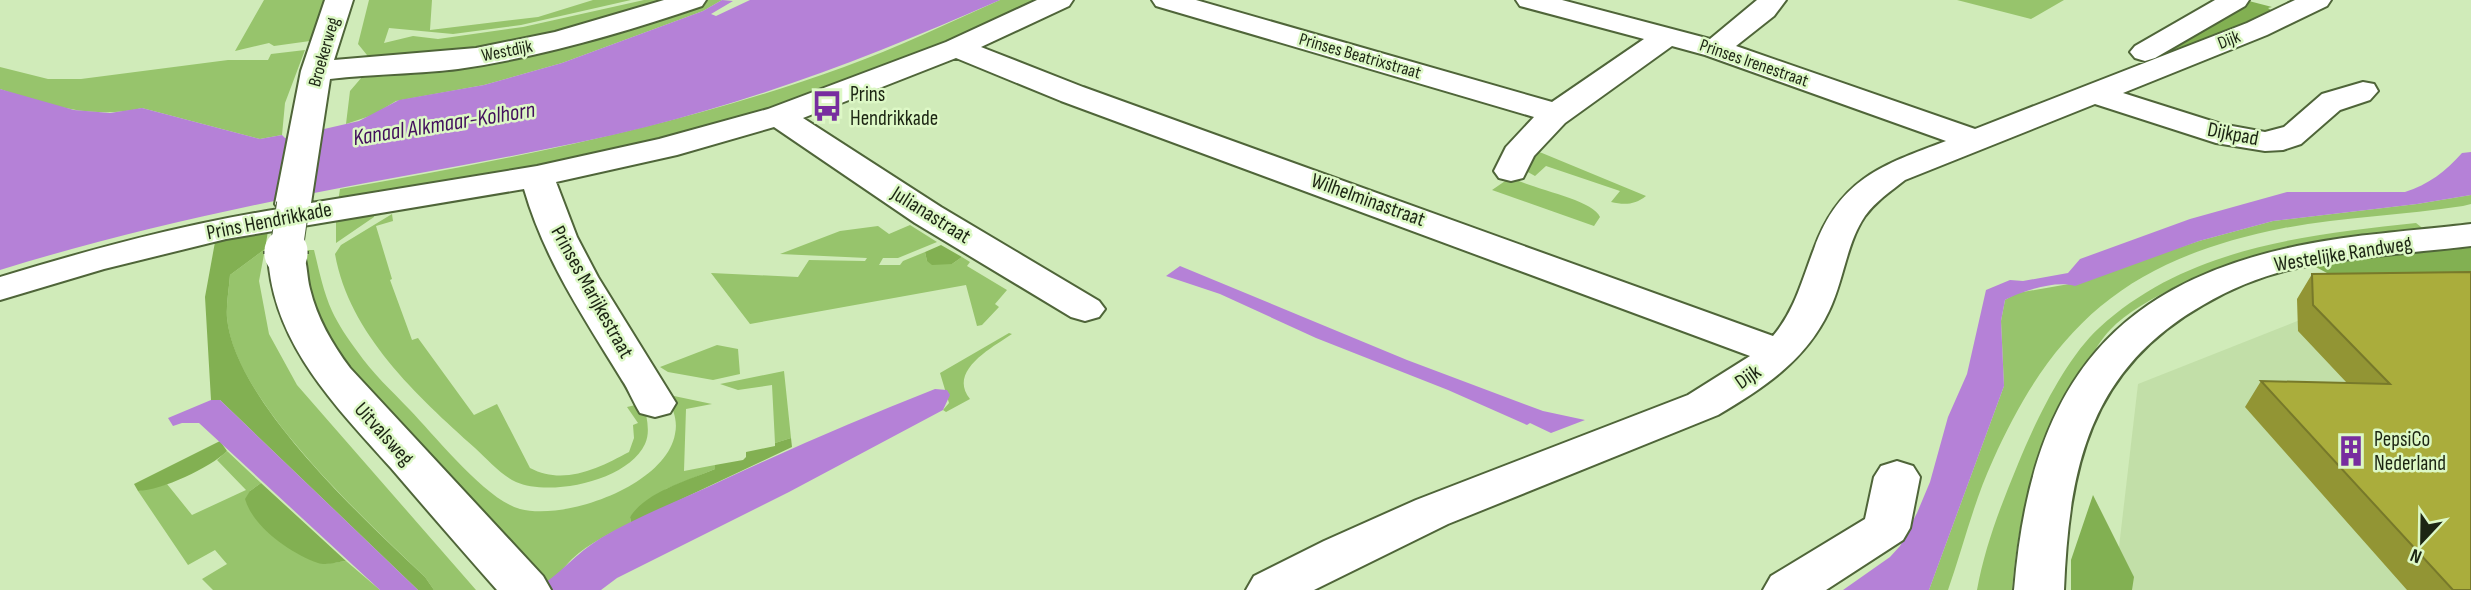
<svg xmlns="http://www.w3.org/2000/svg" width="2471" height="590" font-family="'Sofia Sans Condensed',sans-serif">
<style>
.built{fill:#c2dfa8}
.green{fill:#97c46c}
.forest{fill:#82b052}
.water{fill:#b581d7}
.lines{fill:none;stroke-linecap:round;stroke-linejoin:round}
.minor-casing{stroke:#4f6539;stroke-width:4}
.minor{fill:#fff;fill-rule:evenodd}
.minor-bridge-far1-casing{stroke:#4f6539;stroke-width:34;stroke-linecap:butt}
.minor-bridge-casing{stroke:#4f6539;stroke-width:46;stroke-linecap:butt}
.minor-bridge-far1{stroke:#fff;stroke-width:32}
.minor-bridge{stroke:#fff;stroke-width:43}
.wall{fill:#929534}
.building{fill:#aaad3c;stroke:#77792a;stroke-width:2}
.labels{text-anchor:middle;dominant-baseline:central;stroke-width:5;stroke-linejoin:round;paint-order:stroke}
.far-street-label{font-size:18px;fill:#1c2513;stroke:#ddf8c6}
.poi-label{font-size:21px;fill:#1c2513;stroke:#ddf8c6;text-anchor:start}
.street-label{font-size:21px;fill:#1c2513;stroke:#ddf8c6}
.water-label{font-size:23px;font-style:italic;fill:#420e5c;stroke:#ddf8c6}
</style>
<rect width="100%" height="100%" fill="#d0ebb9"/>
<path class="built" d="M2444,263L2471,590H2114L2138,384Z"/>
<path class="green" d="M264,0H327L310,41L274,46L269,43L235,51Z
M369,0H432L430,30L538,17L593,0H631L521,25L453,34L389,28L384,43L413,36L438,39L523,27L644,0H686L477,54L371,60L358,44Z
M704,0H722L703,11L562,63L484,85L396,101L373,115L346,124L350,91L368,70L440,65Z
M1000,0H1044C899,68 746,126 589,159C506,177 422,188 338,202L340,189C511,159 681,126 844,67C897,48 948,23 1000,0Z
M1957,0H2064L2031,19Z
M305,50L285,103L282,135L260,139L142,108C94,120 46,105 0,89V67L48,79H81L228,60H268L271,54Z
M1533,150L1542,153L1646,196C1635,205 1624,205 1611,202L1620,191L1546,166L1535,176L1526,171Z
M1511,177C1530,189 1593,199 1600,217L1594,226L1492,190Z
M2471,195V204L2463,206C2404,215 2343,217 2284,228C2133,258 2056,319 1993,460C1974,501 1963,547 1948,590H1929L2004,386L2001,321L2005,300L2017,293L2069,284L2199,241L2273,221L2417,204Z
M374,213V217L336,243V219Z
M392,214L393,221L376,226L392,279L390,280L412,340L418,338L474,415L497,404L530,468C564,486 599,468 629,452L634,438L633,425L638,423L627,407L644,403C646,416 651,431 645,444C628,481 550,497 516,482C501,475 487,459 475,448C417,396 349,334 335,254L341,245Z
M2416,223L2425,230C2371,237 2315,242 2262,255C2218,266 2141,297 2110,330C2103,337 2097,347 2091,356C2040,425 2019,505 2012,590H1977C1985,546 2001,505 2018,464C2035,422 2066,358 2099,328C2186,248 2304,235 2416,223Z
M910,225L937,242L898,258H883L879,265H900L903,261L925,252L927,261L952,264L962,257L970,262L967,266L1007,290L995,304L999,307L982,325L977,326L966,285L750,324L711,273L798,277L809,260L865,261L867,258L780,254L840,231L878,226L889,234Z
M265,249L259,281L269,334L297,385L476,590H434L425,577C366,520 234,401 227,318C226,304 229,289 230,275Z
M304,250H314C319,270 323,291 332,311C338,324 348,339 357,351C372,373 392,391 410,410C435,436 486,500 520,509C566,521 666,485 675,434C678,420 673,410 668,398L674,396L712,404L686,409L684,471L715,465V469L666,489L630,517L631,523C611,533 589,543 572,559C564,567 558,576 547,582L386,412L331,343L316,316L307,285Z
M1009,333L1012,334C993,347 947,371 970,399L946,412L943,410L949,403L940,373Z
M717,345L738,349L740,374L713,380L668,372L660,367Z
M784,371L791,438L775,443L772,385L738,390L720,384Z
M227,451L261,483L250,491L325,564L346,561L380,590H213L202,579L227,564L215,550L188,565L138,491L167,484L192,515L246,490L217,460Z"/>
<path class="forest" d="M2245,0L2272,7L2268,8L2271,10L2265,13L2268,15L2155,60L2151,59L2189,33L2202,32L2234,13L2232,7Z
M268,231L265,249L230,275C229,289 226,304 227,318C235,402 365,520 425,577L434,590H418L220,400H211L205,297L215,242Z
M2471,244V274L2327,273L2314,266Z
M941,245L962,257L952,264L932,265L927,261L925,252Z
M791,438L792,447L631,523L630,517C647,491 687,481 715,469V465L743,460L746,457V452L775,446V443Z
M220,441L227,451C210,468 162,490 138,491L134,484Z
M261,483L346,561C337,562 326,566 318,563C290,553 253,527 245,499L250,491Z
M2093,495L2134,577L2132,590H2071V560Z"/>
<path class="water" d="M722,0L733,1L711,14L716,16L750,0H1000C882,52 772,95 646,127C536,154 425,171 314,193C208,214 103,238 0,270V89L74,110L110,113L142,108L260,139L282,135L285,138L359,121L399,100L484,85L562,63L703,11Z
M2471,152V195L2417,204L2273,221L2199,241L2075,286C2056,280 2022,291 2005,300L2001,321L2004,386L1929,590H1843L1890,557L1900,546L1917,513L1930,482L1948,417L1967,374L1986,290L2010,280L2023,281L2068,273L2080,259L2190,219L2287,192H2405C2428,185 2446,171 2462,153Z
M1180,266L1407,360L1543,411L1585,420L1551,433L1530,423L1527,425L1448,390L1316,338L1220,294L1166,276Z
M935,389L947,390L950,395L943,410L789,492L617,578L601,590H534C560,575 576,553 601,538C635,518 672,503 708,487C783,452 858,419 935,389Z
M211,400H220L418,590H380L199,423H182L173,426L168,418Z"/>
<g class="lines">
<defs>
<path id="minor" d="M325,0H353L334,60L476,48L555,32L664,0H706L702,6C622,33 541,57 458,69C416,74 373,74 330,79L311,203L537,166L659,139L768,109L946,42L1037,0H1073L1069,6L981,47L1083,87L1773,336C1795,310 1802,280 1814,249C1839,179 1882,165 1946,141L1705,55L1672,46L1565,123L1534,156L1523,178L1511,181L1499,178L1494,171L1506,147L1534,117L1156,6L1152,0H1196L1552,102L1644,39L1520,6L1516,0H1562L1710,39L1757,0H1786L1774,16L1736,46L1975,129L2247,23L2295,0H2331L2327,6L2267,35L2123,93L2221,124L2265,132L2284,127L2322,94L2363,82L2374,84L2378,91L2370,100L2340,110L2301,144L2283,150L2265,151L2216,143L2095,104L1905,180C1891,191 1876,201 1865,216C1846,244 1844,280 1829,311C1806,360 1764,388 1718,415L1448,524L1314,590H1246L1254,576L1324,541L1416,500L1688,395L1750,356L1061,101L956,58L803,118L941,207L1099,301L1105,309L1099,317L1085,321L1071,317L915,223L774,127L677,155L556,182L577,237L598,277L676,403L670,413L655,417L640,413C633,402 629,390 622,380C584,318 544,259 524,189L226,239L104,269L0,300V277C92,249 184,224 279,209L275,204L301,71Z
M2215,0H2249L2245,6L2155,58L2145,61L2135,58L2130,52L2135,46Z
M2471,224V246C2413,253 2354,256 2297,268C2264,275 2232,288 2203,305C2089,370 2069,468 2064,590H2014C2030,398 2101,287 2297,246C2354,234 2413,231 2471,224Z
M286,243L299,246C308,258 306,274 310,289C317,318 332,344 350,368L543,576L551,590H497C461,549 426,509 391,468C335,405 272,343 268,254L273,246Z
M1897,461L1913,466L1920,477L1910,528L1903,540L1826,590H1763L1771,576L1865,519L1874,477L1881,466Z"/>
</defs>
<use href="#minor" class="minor-casing"/>
<use href="#minor" class="minor"/>
<defs>
<path id="minor-bridge-far1" d="M286,253L293,204"/>
<path id="minor-bridge" d="M286,254V251"/>
</defs>
<use href="#minor-bridge-far1" class="minor-bridge-far1-casing"/>
<use href="#minor-bridge" class="minor-bridge-casing"/>
<use href="#minor-bridge-far1" class="minor-bridge-far1"/>
<use href="#minor-bridge" class="minor-bridge"/>
</g>
<path class="wall" d="M2471,272V590H2407L2245,407L2261,381L2347,383L2298,331L2297,299L2312,274Z"/>
<path class="building" d="M2471,272V590H2453L2261,381L2390,384L2313,305L2312,274Z"/>
<defs>
<symbol id="bus-bare" viewBox="-9 -9 18 18"><path d="M-5-6H5V4H4V6H2V4H-2V6H-4V4H-5ZM-3.5-4V0h7V-4ZM-3.5 1.2v1.5H-2V1.2ZM2 1.2v1.5H3.5V1.2Z" fill="#772d9f" stroke="#ddf8c6" stroke-width="2.5" paint-order="stroke"/></symbol>
<symbol id="building-bare" viewBox="-9 -9 18 18"><path d="M-4-6H4V6H1V3H-1V6H-4ZM-2.5-4.3h1.7v1.8h-1.7ZM.8-4.3h1.7v1.8H.8ZM-2.5-1h1.7V.8h-1.7ZM.8-1h1.7V.8H.8Z" fill="#772d9f" stroke="#ddf8c6" stroke-width="2.5" paint-order="stroke"/></symbol>
</defs>
<g fill-rule="evenodd">
<use href="#bus-bare" x="805" y="84" width="44" height="44"/>
<use href="#building-bare" x="2329" y="429" width="44" height="44"/>
</g>
<g class="labels">
<g class="far-street-label">
<text transform="translate(2229 40) rotate(-21)">Dijk</text>
<text transform="translate(507 51) rotate(-11)">Westdijk</text>
<text transform="translate(324 52) rotate(-74)">Broekerweg</text>
<text transform="translate(1360 56) rotate(16)">Prinses Beatrixstraat</text>
<text transform="translate(1754 63) rotate(19)">Prinses Irenestraat</text>
</g>
<g class="poi-label">
<text x="850" y="94">Prins<tspan x="850" dy="24">Hendrikkade</tspan></text>
<text x="2374" y="439">PepsiCo<tspan x="2374" dy="24">Nederland</tspan></text>
</g>
<g class="street-label">
<text transform="translate(2233 134) rotate(11)">Dijkpad</text>
<text transform="translate(1368 200) rotate(20)">Wilhelminastraat</text>
<text transform="translate(931 215) rotate(32)">Julianastraat</text>
<text transform="translate(269 221) rotate(-11)">Prins Hendrikkade</text>
<text transform="translate(2343 254) rotate(-9)">Westelijke Randweg</text>
<text transform="translate(592 292) rotate(61)">Prinses Marijkestraat</text>
<text transform="translate(1748 377) rotate(-35)">Dijk</text>
<text transform="translate(384 434) rotate(48)">Uitvalsweg</text>
</g>
<g class="water-label">
<text transform="translate(444 124) rotate(-9)">Kanaal Alkmaar-Kolhorn</text>
</g>
</g>
<g transform="translate(2422 541) rotate(202)" stroke="#ddf8c6" stroke-width="5" paint-order="stroke">
<path d="M0-5L12 26L0 18L-12 26Z" fill="#1c2513"/>
<text y="-10" font-size="19" font-weight="bold" text-anchor="middle" fill="#1c2513">N</text>
</g>
</svg>
